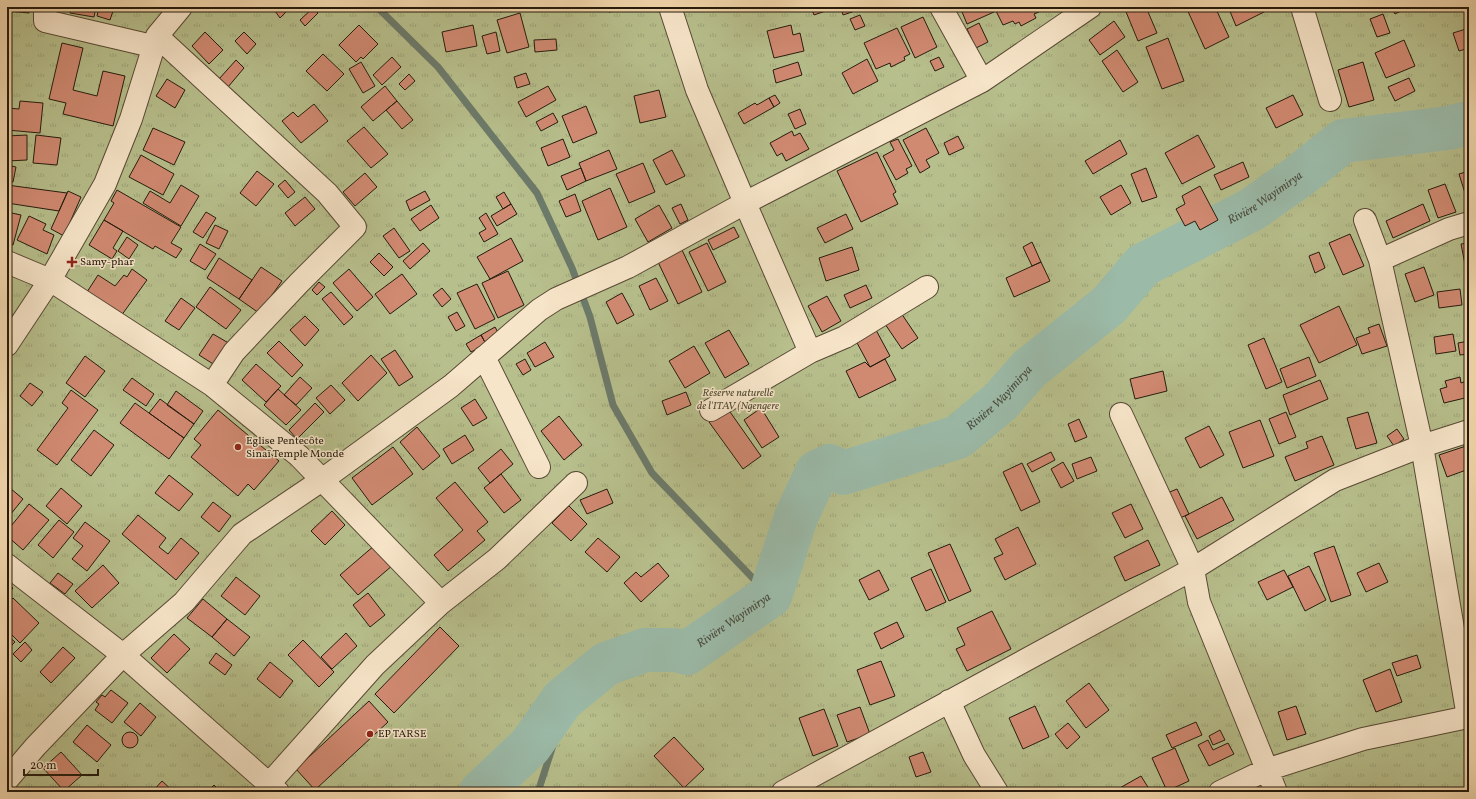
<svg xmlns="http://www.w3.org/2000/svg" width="1476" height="799" font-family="Vollkorn,serif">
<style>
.park{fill:url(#park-tufts);stroke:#6e6d4c}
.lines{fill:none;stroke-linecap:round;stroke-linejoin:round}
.stream{stroke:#6c7a6a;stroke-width:7}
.river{stroke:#9bbaa8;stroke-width:44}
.building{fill:#d18a72;stroke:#251b0d}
.minor-casing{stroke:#584a35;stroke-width:24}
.minor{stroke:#f7e5c9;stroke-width:22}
.poi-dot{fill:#8f2418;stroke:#f7e5c9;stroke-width:1.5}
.labels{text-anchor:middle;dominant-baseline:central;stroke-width:3;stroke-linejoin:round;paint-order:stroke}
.poi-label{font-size:11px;fill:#251b0d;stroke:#f7e5c9;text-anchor:start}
.park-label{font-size:11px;font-style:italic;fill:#514c33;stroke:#f7e5c9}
.water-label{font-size:12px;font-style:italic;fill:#484b3c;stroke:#f7e5c9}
</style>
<defs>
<pattern id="park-tufts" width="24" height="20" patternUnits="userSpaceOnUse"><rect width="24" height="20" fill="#b7bf8c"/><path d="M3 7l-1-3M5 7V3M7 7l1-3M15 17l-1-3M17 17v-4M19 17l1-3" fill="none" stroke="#9da478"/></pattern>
</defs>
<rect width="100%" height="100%" fill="#f2d7ac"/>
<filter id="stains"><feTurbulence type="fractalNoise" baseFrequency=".005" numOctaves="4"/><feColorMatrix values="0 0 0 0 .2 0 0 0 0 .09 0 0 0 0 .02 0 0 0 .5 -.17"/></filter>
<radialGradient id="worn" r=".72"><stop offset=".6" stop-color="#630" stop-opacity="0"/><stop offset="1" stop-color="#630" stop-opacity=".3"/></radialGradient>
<path class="park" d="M7,7H1469V792H7Z"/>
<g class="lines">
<path class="stream" d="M377,7L438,67L537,193L572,268L590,317L613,405L652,473L770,596
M538,792L557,733L576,707L578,687"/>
<path class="river" id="s1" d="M481,792L530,746L562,700L606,664L645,650H675L687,653L770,596L796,517L817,472L830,466L843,473L958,437L1000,402L1029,369L1109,305L1143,265L1251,210L1298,177L1343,141L1448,128L1469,123"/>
</g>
<path class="building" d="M7,7H29V13L7,11Z
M71,7H96L94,17L70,13Z
M99,7L114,8L110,20L97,16Z
M279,7H287L289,9L280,18L275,11Z
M412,7H435V9L413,11Z
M499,7H529L500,12Z
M608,7H620L621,10L609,12Z
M811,7H837L814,15Z
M841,7H857L858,10L843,15Z
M960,7H992L994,12L967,24Z
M994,7H1040L1037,9L1039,12L1034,14L1036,18L1021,26L1019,22L1015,24L1013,21L1003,25Z
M1124,7H1146L1157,33L1138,41Z
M1186,7H1215L1229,37L1205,49Z
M1234,7H1261L1264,12L1236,26L1229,9Z
M1391,7H1409L1395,14Z
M313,8L318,13L305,26L300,20Z
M520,13L529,47L507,53L497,20Z
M1383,14L1390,33L1377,37L1370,19Z
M860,15L865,26L855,30L850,19Z
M923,17L937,47L915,58L901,27Z
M1114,21L1125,37L1100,55L1089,40Z
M979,23L988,42L976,48L967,29Z
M359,25L378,44L363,59L361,57L356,62L339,45Z
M473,25L477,46L446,52L442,32Z
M791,25L793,35L800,33L804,51L774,58L767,31Z
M897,28L910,54L904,57L905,60L891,67L890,63L876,69L864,43Z
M1466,29L1469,39V48L1459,51L1453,33Z
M205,32L223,50L209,64L192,46Z
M244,32L256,44L247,54L235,41Z
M496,32L500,51L487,54L482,36Z
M1168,38L1184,81L1162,89L1146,47Z
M556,39L557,50L535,52L534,40Z
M1404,40L1415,66L1386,78L1375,53Z
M62,43L83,48L73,90L97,96L103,71L125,76L113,126L63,114L66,103L49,99Z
M1117,50L1138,82L1123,92L1102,61Z
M323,54L344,74L327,91L306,71Z
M392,57L401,67L382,85L373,75Z
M939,57L944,67L935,71L930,61Z
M867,59L878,81L853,94L842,73Z
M236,60L244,68L228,87L219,79Z
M361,62L375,86L363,93L349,69Z
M798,62L802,75L776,83L773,70Z
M1363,62L1374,100L1349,107L1338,70Z
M526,73L530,84L517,88L514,77Z
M409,74L415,81L405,90L399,84Z
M1409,78L1415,91L1395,101L1388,87Z
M167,79L185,90L175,108L156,96Z
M385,86L397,101L373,121L361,107Z
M548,86L556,100L526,117L518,102Z
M659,90L666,117L640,123L634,96Z
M775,95L780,103L774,107L769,98Z
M1293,95L1303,115L1276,128L1266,108Z
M769,98L774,107L744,124L738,113L755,103L757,105Z
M20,101L43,103L40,133L7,130V108L19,109Z
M397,101L413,120L402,129L386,110Z
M314,104L328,121L301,143L282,121L293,112L298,117Z
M586,106L597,133L573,143L562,116Z
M800,109L806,124L795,129L788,114Z
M553,113L558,122L541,131L536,122Z
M364,127L388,154L371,168L347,141Z
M153,128L185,142L174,165L143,150Z
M926,128L939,153L926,160L930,167L920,173L903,140Z
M792,131L794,136L800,133L809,149L786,161L782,153L777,156L770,143Z
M27,135V160L7,161V136Z
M36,135L61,138L57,165L33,163Z
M1198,135L1215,167L1182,184L1165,153Z
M958,136L964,148L949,155L944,143Z
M563,139L570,157L548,166L541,148Z
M898,139L912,166L906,169L908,173L896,180L883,156L894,150L890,142Z
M1120,140L1127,154L1093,174L1085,161Z
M609,150L617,169L586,181L579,163Z
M672,150L685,176L666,185L653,160Z
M877,152L896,192L893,194L898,204L861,222L837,171Z
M141,155L174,174L163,195L129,177Z
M1243,162L1249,177L1221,190L1214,175Z
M643,163L655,192L629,203L616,174Z
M7,165L16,167L13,182L7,180Z
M581,168L586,181L567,190L561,176Z
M1146,168L1157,197L1142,202L1131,174Z
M257,171L274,184L256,206L240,193Z
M1469,171V206L1459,174Z
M365,173L377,187L355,206L343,192Z
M285,180L295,192L288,198L278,186Z
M1445,184L1456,212L1438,218L1428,190Z
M7,185L67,193L59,211L7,203Z
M181,185L199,196L181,226L143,203L150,191L170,203Z
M1121,185L1131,203L1111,215L1100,197Z
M1200,186L1218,220L1200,230L1195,221L1185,226L1176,209L1185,204L1182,196Z
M610,188L627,227L598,240L582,201Z
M117,190L181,227L171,243L182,249L176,258L155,246L153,249L104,220L114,203L111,201Z
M68,191L81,197L64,236L51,229Z
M425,191L430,200L410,211L406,201Z
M504,192L511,204L503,209L496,197Z
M575,194L581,211L566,217L559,201Z
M305,197L315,209L295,226L285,213Z
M511,204L517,214L497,226L491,216Z
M681,204L688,220L680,224L672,208Z
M1423,204L1430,221L1393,238L1386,221Z
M431,205L439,218L420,231L411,219Z
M659,205L672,228L648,242L635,219Z
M7,212L21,215L13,245L7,243Z
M206,212L216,218L203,238L193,232Z
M486,213L498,234L484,242L479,233L486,229L479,218Z
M846,214L853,229L825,243L817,228Z
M29,216L46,224L43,230L54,235L47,254L17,240Z
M104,220L123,231L113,248L117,251L112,259L89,245Z
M215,225L228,231L219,249L206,243Z
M734,227L739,237L713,250L708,240Z
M394,228L410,251L399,258L383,236Z
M1350,234L1364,266L1343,275L1329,243Z
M127,237L138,245L129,259L118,251Z
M511,238L523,261L490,279L477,257Z
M1032,242L1041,262L1032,266L1023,247Z
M423,243L430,251L410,269L403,261Z
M707,243L726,282L708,291L689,252Z
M1469,243V285L1461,244Z
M200,244L216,254L205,270L190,261Z
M852,247L859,270L826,281L819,258Z
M682,250L702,292L678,304L658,262Z
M1319,252L1325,268L1315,273L1309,256Z
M379,253L393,267L384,276L370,262Z
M219,258L252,280L239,299L207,278Z
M1041,262L1050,281L1014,297L1006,278Z
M261,267L282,281L259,313L239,299Z
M1424,267L1434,295L1415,302L1405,274Z
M132,269L147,280L121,316L87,292L98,275L115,286L124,275L127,277Z
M349,269L373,297L357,311L333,283Z
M508,271L524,305L498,318L482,283Z
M402,274L417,294L390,314L375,294Z
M656,278L668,301L650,310L639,286Z
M319,282L325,287L317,295L312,290Z
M477,284L495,319L475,329L457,293Z
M866,285L872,298L850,308L844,295Z
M210,287L241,310L226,329L196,307Z
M442,288L451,299L442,307L433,295Z
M1460,289L1462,305L1439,308L1437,292Z
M331,292L353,317L344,325L322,299Z
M622,293L634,315L617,324L606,302Z
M827,296L841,321L822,332L808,306Z
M181,298L195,308L179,330L165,321Z
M1339,306L1357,345L1319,363L1300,325Z
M457,312L465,326L456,331L448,317Z
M901,313L918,338L902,349L885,324Z
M305,316L319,330L305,346L290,330Z
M1379,324L1387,346L1362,354L1356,338L1370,333L1368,328Z
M495,327L500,336L486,344L481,335Z
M729,330L749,364L725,378L705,343Z
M876,330L890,356L870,367L856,341Z
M213,334L232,345L218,367L199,355Z
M1453,334L1456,351L1436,354L1434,337Z
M481,335L486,344L471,352L466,344Z
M1264,338L1282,382L1266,389L1248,345Z
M279,341L303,365L292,377L267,353Z
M1469,341V354L1460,355L1458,343Z
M545,342L554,357L535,367L527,353Z
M694,346L710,373L685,388L669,361Z
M395,350L413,377L399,386L381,359Z
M371,355L387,373L358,401L342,383Z
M85,356L105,371L85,397L66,383Z
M1309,357L1316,376L1287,388L1280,369Z
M525,359L531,370L523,375L516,364Z
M885,359L896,380L859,398L846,371L865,362L870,367Z
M256,364L281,386L266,402L242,380Z
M1163,371L1167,391L1135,399L1130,379Z
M300,377L312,388L296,405L284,395Z
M1460,377L1461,383L1469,380V397L1444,403L1440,389L1447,387L1445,381Z
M132,378L154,394L146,406L123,390Z
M1320,380L1328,399L1290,415L1283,395Z
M30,383L43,392L32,406L20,396Z
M331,385L345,400L330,414L316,398Z
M278,389L301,410L286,425L264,405Z
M71,390L98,410L57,465L37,450L68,408L62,403Z
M176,391L203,411L194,424L167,405Z
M686,392L691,405L667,415L662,401Z
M160,399L194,424L184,438L149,413Z
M475,399L487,418L473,426L461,408Z
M135,403L184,438L169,459L120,423Z
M315,403L324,412L297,439L289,430Z
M761,408L779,437L762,448L744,420Z
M728,409L761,456L743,469L709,422Z
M218,410L279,461L254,490L248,484L238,496L191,457L201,445L194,439Z
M1286,412L1296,437L1279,444L1269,419Z
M1368,412L1377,443L1356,449L1347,418Z
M559,416L582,445L564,460L541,431Z
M1079,419L1087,437L1075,442L1068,424Z
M1260,420L1274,456L1243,468L1229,432Z
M1209,426L1224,455L1200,468L1185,438Z
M417,427L440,456L423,470L400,442Z
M1397,429L1404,439L1394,446L1387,436Z
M94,430L114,445L91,476L71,460Z
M465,435L474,450L452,464L443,449Z
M1322,436L1334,465L1295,481L1285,457L1308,448L1306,442Z
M1469,445V469L1447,477L1439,455Z
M393,447L413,474L372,505L352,478Z
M501,449L513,464L490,483L478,468Z
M1051,452L1055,460L1032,472L1027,464Z
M1091,457L1097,471L1077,479L1072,464Z
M1063,462L1074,481L1061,488L1051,469Z
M1022,463L1040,502L1021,511L1003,472Z
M501,474L521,500L504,513L484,488Z
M169,475L193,494L179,511L155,493Z
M455,482L488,522L477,531L485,540L448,571L434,555L463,530L436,498Z
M10,488L23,499L10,515L7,513V491Z
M61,488L82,506L67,524L46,506Z
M607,489L613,503L587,514L580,500Z
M1177,489L1189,514L1178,519L1165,494Z
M1222,497L1234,520L1197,539L1185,516Z
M213,502L231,516L219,532L201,517Z
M29,504L49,520L23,550L7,536V531Z
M1131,504L1143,529L1125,538L1112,513Z
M569,506L587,524L571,541L552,523Z
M332,511L345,525L325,545L311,531Z
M138,515L166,538L159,547L168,554L181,538L199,553L176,580L122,534Z
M59,520L74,532L53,558L38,545Z
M85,522L110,541L87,571L72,559L83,546L73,538Z
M1018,527L1036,564L1005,580L994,558L1003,554L995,539Z
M598,538L620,557L607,572L585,552Z
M1148,540L1160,565L1125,581L1114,557Z
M950,544L971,591L949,601L928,553Z
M375,545L393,565L358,595L340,575Z
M1334,546L1351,595L1331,602L1314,553Z
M658,563L669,576L641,602L624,583L636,572L641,577Z
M1379,563L1388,582L1366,592L1357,573Z
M103,565L119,583L92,608L75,591Z
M1309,566L1326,600L1305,611L1288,576Z
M931,569L946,602L926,611L911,578Z
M879,570L889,590L869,600L859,580Z
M1284,570L1293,587L1267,600L1258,582Z
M58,573L73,584L65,594L50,583Z
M236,577L260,596L245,615L221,596Z
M7,583L13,588L7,595Z
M368,593L385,615L370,627L353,605Z
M13,598L39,623L20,643L7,630V604Z
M203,599L227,619L212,637L187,618Z
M992,611L1011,649L967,671L956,649L965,645L957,628Z
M227,619L250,637L234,656L212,637Z
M897,622L904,637L881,649L874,633Z
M440,627L459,646L394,713L375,694Z
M346,633L357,646L332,669L321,657Z
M174,634L190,649L167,673L151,658Z
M7,635L15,642L7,650Z
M303,640L334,672L319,687L288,655Z
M25,642L32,650L21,662L13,654Z
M63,647L75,658L51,683L40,672Z
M216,653L232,665L225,675L209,663Z
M1417,655L1421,668L1397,676L1392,663Z
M881,661L895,696L870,705L857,670Z
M270,662L293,681L280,698L257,679Z
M1390,669L1402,702L1376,712L1363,680Z
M1089,683L1109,710L1086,728L1066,701Z
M111,690L128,703L112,723L95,710L99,704L96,702L102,695L105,697Z
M369,701L388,722L315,790L296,769Z
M140,703L156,717L141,736L124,722Z
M1035,706L1049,737L1023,749L1009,718Z
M1296,706L1306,734L1287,740L1278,712Z
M860,707L870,734L847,742L837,715Z
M824,709L838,746L813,756L799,718Z
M1196,722L1202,735L1172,748L1166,735Z
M1068,723L1080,737L1067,749L1055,734Z
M87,725L111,745L97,762L73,742Z
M1220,730L1225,740L1213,745L1209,736Z
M122 740a8 8 0 1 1 16 0a8 8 0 1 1-16 0Z
M674,737L704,769L684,788L654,756Z
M1208,740L1213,750L1228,743L1234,754L1209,766L1198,745Z
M1175,748L1189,781L1167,791L1152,758Z
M61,752L82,775L64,791L43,768Z
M923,752L931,772L916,777L909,757Z
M1141,776L1151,792H1120L1118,789Z
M162,781L174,792H152Z
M214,785L221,792H207Z"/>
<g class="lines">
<defs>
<path id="minor" d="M45,7V21L152,46
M670,7L697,90L745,203L810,352
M941,7L982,81
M1302,7L1330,100
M157,36L327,193L355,227L299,283L234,352L212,385
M1380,260L1449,229L1469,223
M7,262L50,280L212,385L299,456L441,603L375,665L269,784
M7,345L50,280L105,184L131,119L157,36L181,7
M484,357L539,467
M711,410L810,352L845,337L927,287
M1121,414L1193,569L1199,602L1276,792
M7,565L123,655L278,792
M441,603L497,559L576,483
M949,701L974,755L997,792
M7,780L35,747L123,655L184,602L242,534L322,480L451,386L539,310L556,299L628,267L745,203L982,81L1090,7
M783,792L1193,569L1335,480L1422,446L1469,431
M1220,792L1266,770L1363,739L1468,717L1422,446L1380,260L1365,220"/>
</defs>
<use href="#minor" class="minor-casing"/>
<use href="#minor" class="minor"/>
</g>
<g class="poi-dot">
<path d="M70 256h4v4h4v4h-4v4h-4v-4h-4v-4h4z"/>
<circle cx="238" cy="447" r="4"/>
<circle cx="370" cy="734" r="4"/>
</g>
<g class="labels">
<g class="poi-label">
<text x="80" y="262">Samy-phar</text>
<text x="246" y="441">Eglise Pentecôte<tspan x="246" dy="13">Sinaï Temple Monde</tspan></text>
<text x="378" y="734">EP TARSE</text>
</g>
<g class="park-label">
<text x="738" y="393">Réserve naturelle<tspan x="738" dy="13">de l'ITAV (Ngengere</tspan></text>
</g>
<g class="water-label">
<text stroke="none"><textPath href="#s1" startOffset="1040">Rivière Wayimirya</textPath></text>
<text stroke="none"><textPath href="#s1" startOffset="704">Rivière Wayimirya</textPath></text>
<text stroke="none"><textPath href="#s1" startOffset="321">Rivière Wayimirya</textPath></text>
</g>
</g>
<rect width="1476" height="799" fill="none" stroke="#f2d7ac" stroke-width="24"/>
<rect x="8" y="8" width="1460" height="783" fill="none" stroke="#251b0d" stroke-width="2"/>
<rect x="12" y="12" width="1452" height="775" fill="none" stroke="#251b0d"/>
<path d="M24 769v6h74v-6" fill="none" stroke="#251b0d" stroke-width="2"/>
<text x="30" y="769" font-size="12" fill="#251b0d" stroke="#f7e5c9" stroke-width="3" paint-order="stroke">20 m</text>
<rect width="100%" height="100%" filter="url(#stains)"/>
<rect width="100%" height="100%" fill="url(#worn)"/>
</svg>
